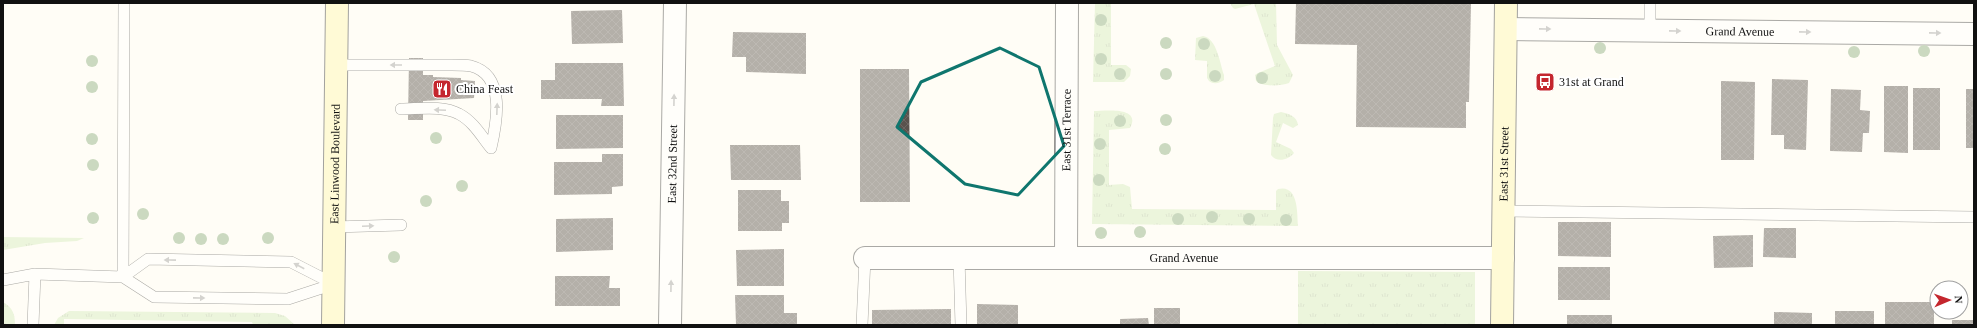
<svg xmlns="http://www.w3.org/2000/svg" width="1977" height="328" font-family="'Times New Roman',serif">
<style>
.grass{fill:url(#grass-tufts)}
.building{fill:url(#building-cross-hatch)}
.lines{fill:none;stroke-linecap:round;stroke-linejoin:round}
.lane-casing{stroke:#444;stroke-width:12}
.street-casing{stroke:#444;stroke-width:24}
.secondary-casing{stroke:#333;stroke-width:24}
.lane{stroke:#fff;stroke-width:11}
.street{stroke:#fff;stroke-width:22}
.secondary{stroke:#fff6b0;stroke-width:22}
.tree{fill:#8dad7f}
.oneway{fill:#a0a0a0}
.marked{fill:none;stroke:#0f766e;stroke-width:3;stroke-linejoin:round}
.labels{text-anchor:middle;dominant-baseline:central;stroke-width:4;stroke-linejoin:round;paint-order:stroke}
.street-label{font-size:12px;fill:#111;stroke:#fff}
.poi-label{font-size:12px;fill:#111;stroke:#fff;text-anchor:start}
</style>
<defs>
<pattern id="grass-tufts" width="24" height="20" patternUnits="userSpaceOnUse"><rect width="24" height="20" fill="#d5ebbd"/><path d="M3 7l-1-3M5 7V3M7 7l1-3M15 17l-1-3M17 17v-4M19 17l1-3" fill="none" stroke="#b6c8a1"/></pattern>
<pattern id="building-cross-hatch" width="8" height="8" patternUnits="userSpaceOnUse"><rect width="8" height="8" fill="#5a524d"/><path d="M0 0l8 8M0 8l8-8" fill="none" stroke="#6d6662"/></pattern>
</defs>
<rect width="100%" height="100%" fill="#fffdf5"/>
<path class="grass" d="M1095,3H1111V65H1126L1131,69L1130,76L1124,82H1093Z
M1230,3H1276L1277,45L1293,75L1289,83C1281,86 1262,87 1256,81L1255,75L1258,73L1275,66L1254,4L1235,9L1233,8Z
M1203,36C1217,38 1220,64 1224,75V80C1220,83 1214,85 1209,81L1207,78V61L1195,60L1196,38Z
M1094,111C1104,111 1142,106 1130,128L1109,130V185L1123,184L1130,187L1132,209L1276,210V191L1278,189C1299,184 1297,214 1298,226L1092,224Z
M1281,112C1289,114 1297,116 1298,125L1293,128L1283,123L1276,142L1291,149L1294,153C1288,160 1277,163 1271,155L1273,118L1274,114Z
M3,237L84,238L77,241L45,243L3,250Z
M1298,271L1475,272V325H1298Z
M3,302C13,308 15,314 15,325H3Z
M69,311L275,313L285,316L295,325H253L252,322L64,319V325H54L58,318Z"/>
<path class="building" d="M1296,3H1471L1469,102H1466V128L1356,127L1357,45L1295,44Z
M622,10L623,43L572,44L571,11Z
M733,32L806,33V74L746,72V57H732Z
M409,58H423V75H433V77L461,78V80L475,81L474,98L423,101V120H408Z
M555,63H623L624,106H601L602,99H541V80H555Z
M860,69H909L910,202H860Z
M1772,79L1808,80L1806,150L1784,149V135H1771Z
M1721,81L1755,82L1754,160H1721Z
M1884,86H1908V153L1884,152Z
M1913,88H1940V150H1913Z
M1831,89L1861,90L1860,110L1870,111L1869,133H1863L1862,152L1830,151Z
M1966,89H1974V148H1966Z
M556,115H623V148L556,149Z
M730,145H800L801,180H731Z
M602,154H623V186L612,187V194L554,195V162H602Z
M738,190H781V201H789V223H782V231H738Z
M613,218V250L556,252V219Z
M1558,222H1611V257L1558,256Z
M1764,228H1796V258L1763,257Z
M1753,235V267L1714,268L1713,236Z
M784,249V286H737L736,250Z
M1558,267H1610V300H1558Z
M555,276H610L609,288H620V306H555Z
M735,295H784V313H797V325H736Z
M1885,302H1934V325H1885Z
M977,304L1018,305V325H977Z
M1154,308H1180V325H1154Z
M951,309V325H872V310Z
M1835,311H1874V325H1835Z
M1774,312L1812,313V325H1774Z
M1567,315H1612V325H1567Z
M1148,318L1149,325H1120V319Z
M1952,320H1974V325H1952Z"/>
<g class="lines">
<defs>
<path id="lane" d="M1650,30V3
M337,65H452C458,65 465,65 471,66C506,75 497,122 491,148
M401,109C419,109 443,105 459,114C473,121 482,137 491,148
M1504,211L1974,217
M334,227L401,225
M959,258L961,325
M123,277L124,3
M123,277L148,259L291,262L334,284
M3,280L35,274L123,277L154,297L288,299L334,284
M33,325L35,274
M862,325L865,258"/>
<g id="street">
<path id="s1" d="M1506,29L1974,34"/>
<path id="s2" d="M865,258H1503"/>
<path id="s3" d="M1066,258L1067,3"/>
<path id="s4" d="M670,325L675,3"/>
</g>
<g id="secondary">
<path id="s5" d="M333,325L337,3"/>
<path id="s6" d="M1502,325L1506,3"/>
</g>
</defs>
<use href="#lane" class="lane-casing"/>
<use href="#street" class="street-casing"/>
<use href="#secondary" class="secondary-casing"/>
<use href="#lane" class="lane"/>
<use href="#street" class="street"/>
<use href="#secondary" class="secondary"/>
</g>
<g class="tree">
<circle cx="1101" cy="20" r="6"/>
<circle cx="1166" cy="43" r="6"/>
<circle cx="1204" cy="44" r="6"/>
<circle cx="1600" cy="48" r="6"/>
<circle cx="1924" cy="51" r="6"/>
<circle cx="1854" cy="52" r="6"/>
<circle cx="1101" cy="59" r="6"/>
<circle cx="92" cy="61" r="6"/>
<circle cx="1120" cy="74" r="6"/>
<circle cx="1166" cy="74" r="6"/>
<circle cx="1215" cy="76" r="6"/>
<circle cx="1262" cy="78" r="6"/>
<circle cx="92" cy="87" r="6"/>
<circle cx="1166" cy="120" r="6"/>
<circle cx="1120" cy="121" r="6"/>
<circle cx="436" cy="138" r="6"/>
<circle cx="92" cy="139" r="6"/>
<circle cx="1100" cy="144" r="6"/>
<circle cx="1165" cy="149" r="6"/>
<circle cx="93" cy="165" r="6"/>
<circle cx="1099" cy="180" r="6"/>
<circle cx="462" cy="186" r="6"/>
<circle cx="426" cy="201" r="6"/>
<circle cx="143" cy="214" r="6"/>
<circle cx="1212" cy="217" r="6"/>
<circle cx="93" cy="218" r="6"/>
<circle cx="1178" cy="219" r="6"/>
<circle cx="1249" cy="219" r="6"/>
<circle cx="1286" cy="220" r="6"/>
<circle cx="1140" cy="232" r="6"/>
<circle cx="1101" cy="233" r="6"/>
<circle cx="179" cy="238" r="6"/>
<circle cx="268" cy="238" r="6"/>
<circle cx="201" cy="239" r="6"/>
<circle cx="223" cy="239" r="6"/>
<circle cx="394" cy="257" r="6"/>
</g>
<defs><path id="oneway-solid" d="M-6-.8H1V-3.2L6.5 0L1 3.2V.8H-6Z"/></defs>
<g class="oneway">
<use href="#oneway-solid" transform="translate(1545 29) rotate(1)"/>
<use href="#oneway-solid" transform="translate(1675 31) rotate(1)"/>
<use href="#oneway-solid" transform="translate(1805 32) rotate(1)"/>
<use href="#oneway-solid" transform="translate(1935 33) rotate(1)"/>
<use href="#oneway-solid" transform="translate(396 65) rotate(180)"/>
<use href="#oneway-solid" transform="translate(674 100) rotate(-89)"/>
<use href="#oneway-solid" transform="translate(497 109) rotate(-88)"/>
<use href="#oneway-solid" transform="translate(440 110) rotate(-177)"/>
<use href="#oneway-solid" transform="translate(368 226) rotate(-2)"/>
<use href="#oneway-solid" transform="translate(170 260) rotate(-179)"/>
<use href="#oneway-solid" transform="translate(299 266) rotate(-152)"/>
<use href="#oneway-solid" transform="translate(671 286) rotate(-89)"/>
<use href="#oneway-solid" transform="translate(199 298) rotate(1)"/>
</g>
<path d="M0 0H1977V328H0ZM1000,48L1039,67L1064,146L1018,195L965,184L897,127L921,82Z" fill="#fffdf5" fill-opacity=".55" fill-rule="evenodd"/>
<path class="marked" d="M1000,48L1039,67L1064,146L1018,195L965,184L897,127L921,82Z"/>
<defs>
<symbol id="bus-square" viewBox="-11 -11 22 22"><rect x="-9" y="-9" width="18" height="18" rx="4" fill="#c4262e" stroke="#fff"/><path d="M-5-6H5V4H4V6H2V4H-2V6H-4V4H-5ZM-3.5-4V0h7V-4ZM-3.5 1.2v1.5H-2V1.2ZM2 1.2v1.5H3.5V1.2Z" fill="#fff"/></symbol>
<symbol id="restaurant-square" viewBox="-11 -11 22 22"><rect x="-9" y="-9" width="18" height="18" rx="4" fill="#c4262e" stroke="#fff"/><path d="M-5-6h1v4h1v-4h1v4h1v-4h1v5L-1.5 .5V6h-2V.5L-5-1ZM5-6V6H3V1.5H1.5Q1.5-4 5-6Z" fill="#fff"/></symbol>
</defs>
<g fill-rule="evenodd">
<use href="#bus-square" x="1534" y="71" width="22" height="22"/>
<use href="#restaurant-square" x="431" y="78" width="22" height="22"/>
</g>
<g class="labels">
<g class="street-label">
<text stroke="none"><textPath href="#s1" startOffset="234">Grand Avenue</textPath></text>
<text stroke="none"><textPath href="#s3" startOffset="128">East 31st Terrace</textPath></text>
<text stroke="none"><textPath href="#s5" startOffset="161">East Linwood Boulevard</textPath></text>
<text stroke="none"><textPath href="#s4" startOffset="161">East 32nd Street</textPath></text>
<text stroke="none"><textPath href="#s6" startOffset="161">East 31st Street</textPath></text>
<text stroke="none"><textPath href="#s2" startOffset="319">Grand Avenue</textPath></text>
</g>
<g class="poi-label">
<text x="1559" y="82">31st at Grand</text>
<text x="456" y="89">China Feast</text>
</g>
</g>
<rect width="1977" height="328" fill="none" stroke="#111111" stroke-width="8"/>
<g transform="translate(1949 300) rotate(88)"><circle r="19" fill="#ffffff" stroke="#a0a0a0"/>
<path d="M0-3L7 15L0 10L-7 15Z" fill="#c4262e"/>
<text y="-6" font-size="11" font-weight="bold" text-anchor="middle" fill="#111111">N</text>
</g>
</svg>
